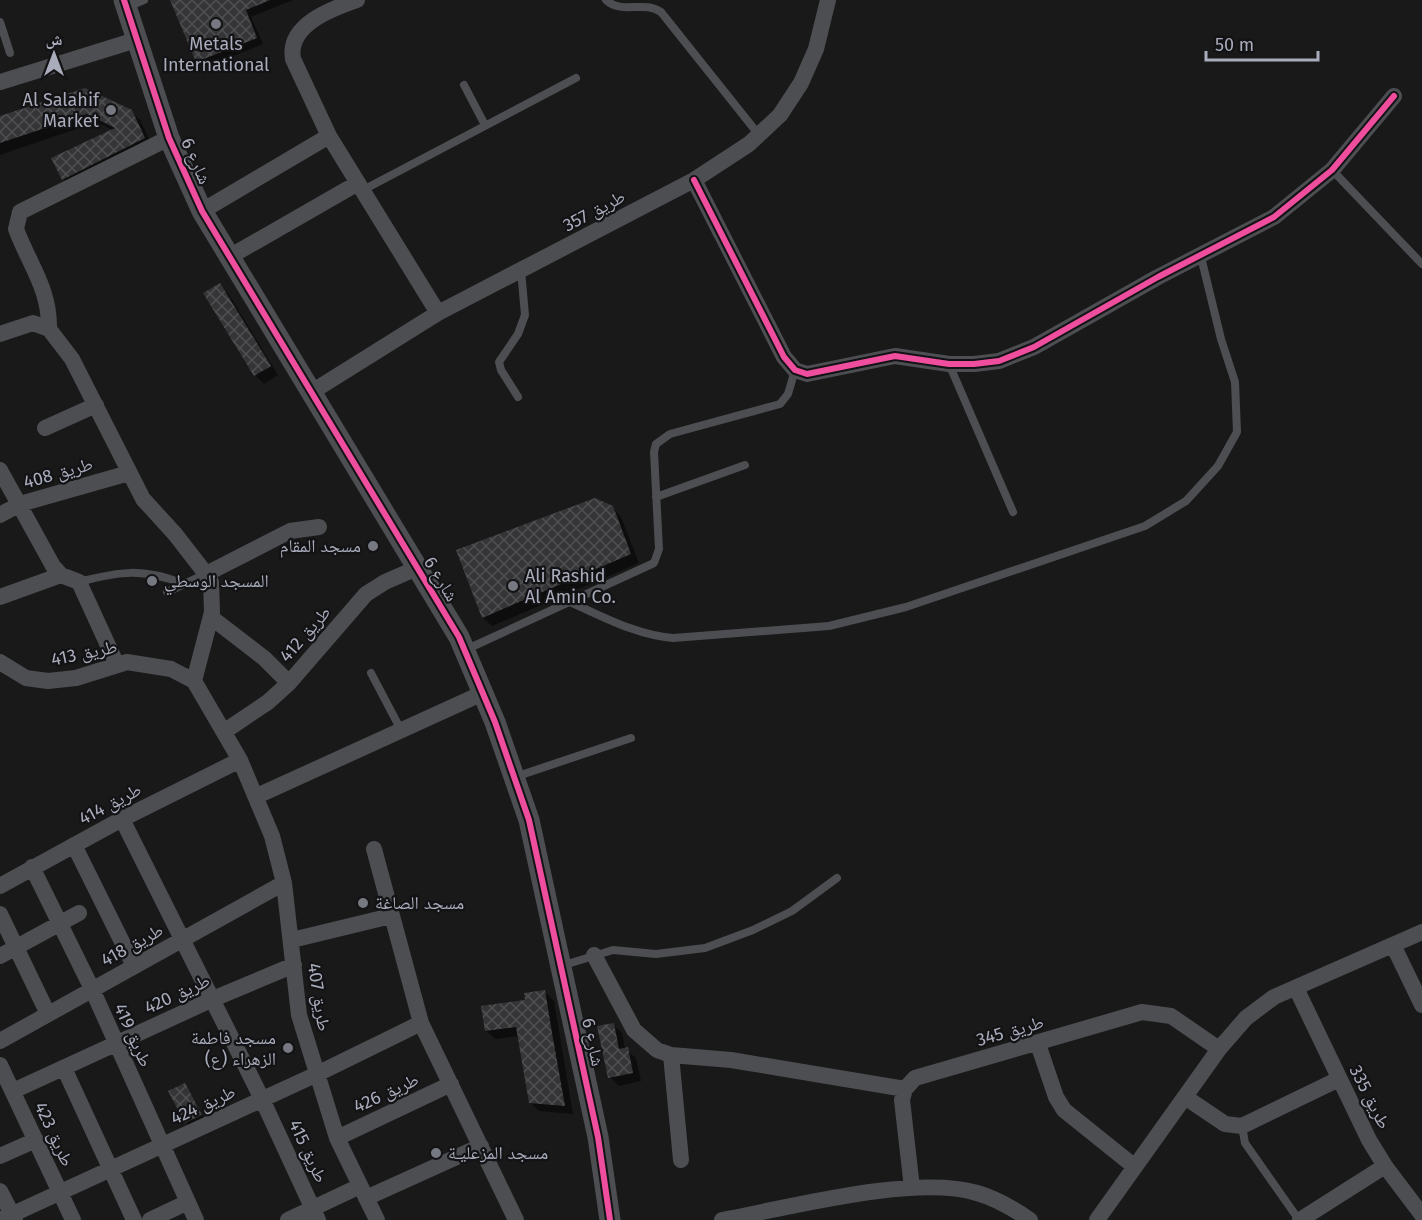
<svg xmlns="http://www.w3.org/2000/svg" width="1422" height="1220" font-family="'Fira Sans','Noto Naskh Arabic',sans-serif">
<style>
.shadow{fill:#0007}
.building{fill:url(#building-cross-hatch)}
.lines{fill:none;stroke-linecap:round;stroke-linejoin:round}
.service{stroke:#4d4e52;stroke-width:8}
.minor{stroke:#4d4e52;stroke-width:16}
.tertiary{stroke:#4d4e52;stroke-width:21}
.cycleway-casing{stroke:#131315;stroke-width:10}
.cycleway{stroke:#ef4d9e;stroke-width:6}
.poi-dot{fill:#777982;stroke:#131315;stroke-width:2}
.labels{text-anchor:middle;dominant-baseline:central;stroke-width:4.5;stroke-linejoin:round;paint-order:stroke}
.poi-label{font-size:18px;fill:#a9acbb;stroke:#131315;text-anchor:start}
.street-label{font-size:18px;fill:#a9acbb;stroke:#131315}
</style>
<defs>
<pattern id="building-cross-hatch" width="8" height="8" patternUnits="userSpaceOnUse" patternTransform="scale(1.5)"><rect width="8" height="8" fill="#353537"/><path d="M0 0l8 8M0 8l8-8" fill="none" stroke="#4f5052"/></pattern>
</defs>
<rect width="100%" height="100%" fill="#191919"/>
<path class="shadow" d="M293,0L251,17L263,44L204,68L197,62L172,1Z
M131,111L140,120L153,147L72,188L63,179L113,130L97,122L0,155V117Z
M219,285L228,293L278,375L264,384L255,375Z
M612,507L621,517L639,563L492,626L483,618L458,551Z
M545,992L554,1001L573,1114L539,1111L530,1102L519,1036L495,1039L486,1031L527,1001Z
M613,1024L622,1033L625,1049L636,1058L641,1081L619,1086L610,1077Z
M185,1085L205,1120L190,1127L186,1123Z"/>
<path class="building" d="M170,0H270L246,10L257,38L196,62Z
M85,88L132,110L145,138L62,180L51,158L115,128L87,114L0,143V116Z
M220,283L271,366L254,376L203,293Z
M595,498L613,506L631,554L482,618L456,550Z
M545,990L552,1033L565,1106L529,1103L516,1027L485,1031L481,1006L525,1000L524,993Z
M614,1023L619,1049L628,1047L633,1073L608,1078L597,1026Z
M185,1083L202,1115L185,1123L168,1091Z"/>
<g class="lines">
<path class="service" d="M606,0C622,15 644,0 661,12L759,135
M127,7L144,0
M0,22L10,53
M464,85L485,125
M1332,170L1422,264
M363,190L576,78
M949,364L1013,512
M518,397L501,370L499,362L518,334L525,315L521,270
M656,497L745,465
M79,582C121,571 143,568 184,584
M167,592L206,574
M570,602C604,617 636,635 673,638L829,626L906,607L1145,526L1186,501L1218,466L1237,432L1235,382L1221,339L1201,257
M465,650L654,563L659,549L654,452L656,444L670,434L780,404L788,394L795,370
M371,673L401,730
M515,777L631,738
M561,966L613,950L656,954L705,948L753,930L792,911L837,878
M1242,1126L1245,1143L1299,1220"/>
<path class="minor" d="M357,0C331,9 287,25 293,59L329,136L438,313
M0,82L136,40
M694,180L784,357L795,370L807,374L895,356L949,364H974L999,361L1034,347L1158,277L1274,217L1332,170L1394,96
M202,211L329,136
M229,257L358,183
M49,329C50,289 29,264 16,229L20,212L169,138
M0,334L33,323L49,329L72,359L143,499L175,534L206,574L211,582L212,612L194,681
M310,393L438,313L694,180L749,144L780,115L801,83L816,49L828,0
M45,428L96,405
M0,470L53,566L61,575L79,582L117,665
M0,515L20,504L129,473
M206,574L290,531L319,527
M0,597L61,575
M212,618L264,658L289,683
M0,662L26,678L48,681L76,678L127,662L171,669L194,681L240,760L272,836L284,883L299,1015L337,1138L377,1220
M225,731L268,702L289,683L366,594L385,582L417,568
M257,796L483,693
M122,819L262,1099L318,1220
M74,845L134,966
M374,849L421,1023L516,1220
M32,867L92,989L196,1220
M0,886L122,819L240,760
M0,914L48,1014
M292,940L391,916
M1393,945L1422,1005
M594,955L634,1030L657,1050L671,1055L731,1060L905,1089
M0,956L79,913
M1296,988L1369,1140L1385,1166L1422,1215
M0,1041L284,883
M1038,1044L1056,1097L1064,1110L1135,1167
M671,1055L681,1160
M0,1065L73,1220
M64,1068L134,1220
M13,1091L213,999L294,965
M1185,1097L1225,1124L1242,1126L1339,1079
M337,1138L451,1084
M0,1156L36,1140
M912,1188L902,1100L905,1089L915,1078L1142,1012L1171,1016L1219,1049
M0,1191L15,1220
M366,1198L481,1146
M0,1220L315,1075L421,1023
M150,1220L188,1202
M288,1220L360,1186
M722,1220C788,1208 914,1174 977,1193C995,1198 1014,1209 1030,1220
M1097,1220L1219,1049L1246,1018L1274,997L1422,932
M1300,1220L1385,1166"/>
<path class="tertiary" d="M124,0L169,138L202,211L459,637L495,722L529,820L598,1137L610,1220"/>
<defs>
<path id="cycleway" d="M124,0L169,138L202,211L459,637L495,722L529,820L598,1137L610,1220
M694,180L784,357L795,370L807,374L895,356L949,364H974L999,361L1034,347L1158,277L1274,217L1332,170L1394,96"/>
</defs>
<use href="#cycleway" class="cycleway-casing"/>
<use href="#cycleway" class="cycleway"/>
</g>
<g class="poi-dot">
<circle cx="216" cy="24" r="6"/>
<circle cx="111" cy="110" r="6"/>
<circle cx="373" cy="546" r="6"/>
<circle cx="152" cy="581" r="6"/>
<circle cx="513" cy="586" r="6"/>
<circle cx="363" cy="903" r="6"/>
<circle cx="288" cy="1048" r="6"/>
<circle cx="436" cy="1153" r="6"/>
</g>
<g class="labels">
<g class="poi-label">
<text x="216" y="44" text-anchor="middle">Metals<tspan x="216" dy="21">International</tspan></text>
<text x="99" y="100" text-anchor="end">Al Salahif<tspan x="99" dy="21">Market</tspan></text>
<text x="361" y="546" text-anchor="end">مسجد المقام</text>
<text x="525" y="576">Ali Rashid<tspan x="525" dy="21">Al Amin Co.</tspan></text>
<text x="164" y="581">المسجد الوسطي</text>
<text x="375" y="903">مسجد الصاغة</text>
<text x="276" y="1038" text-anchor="end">مسجد فاطمة<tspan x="276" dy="21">الزهراء (ع)</tspan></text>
<text x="448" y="1153">مسجد المزعليـة</text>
</g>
<g class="street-label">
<text transform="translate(196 161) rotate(66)">شارع 6</text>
<text transform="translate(594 211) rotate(-28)">طريق 357</text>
<text transform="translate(58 473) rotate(-16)">طريق 408</text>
<text transform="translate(441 579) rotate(59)">شارع 6</text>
<text transform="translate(305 634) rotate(-49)">طريق 412</text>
<text transform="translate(84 653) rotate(-12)">طريق 413</text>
<text transform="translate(110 804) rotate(-28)">طريق 414</text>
<text transform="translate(132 945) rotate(-29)">طريق 418</text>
<text transform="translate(177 994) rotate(-25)">طريق 420</text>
<text transform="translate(319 997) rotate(81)">طريق 407</text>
<text transform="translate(1010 1031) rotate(-16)">طريق 345</text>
<text transform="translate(133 1035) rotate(66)">طريق 419</text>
<text transform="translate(593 1042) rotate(78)">شارع 6</text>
<text transform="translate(386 1093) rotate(-25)">طريق 426</text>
<text transform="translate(1370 1097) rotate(63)">طريق 335</text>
<text transform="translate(203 1105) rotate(-25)">طريق 424</text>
<text transform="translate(54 1134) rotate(65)">طريق 423</text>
<text transform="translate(308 1151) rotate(65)">طريق 415</text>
</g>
</g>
<g transform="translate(54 54)" stroke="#131315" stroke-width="4.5" paint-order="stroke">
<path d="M0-4.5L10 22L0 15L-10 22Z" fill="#a9acbb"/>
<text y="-9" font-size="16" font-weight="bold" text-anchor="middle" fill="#a9acbb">ش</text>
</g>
<path d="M1206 51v9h112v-9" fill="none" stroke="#a9acbb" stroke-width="3"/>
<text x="1215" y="51" font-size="18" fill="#a9acbb" stroke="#131315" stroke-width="4.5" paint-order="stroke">50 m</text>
</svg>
